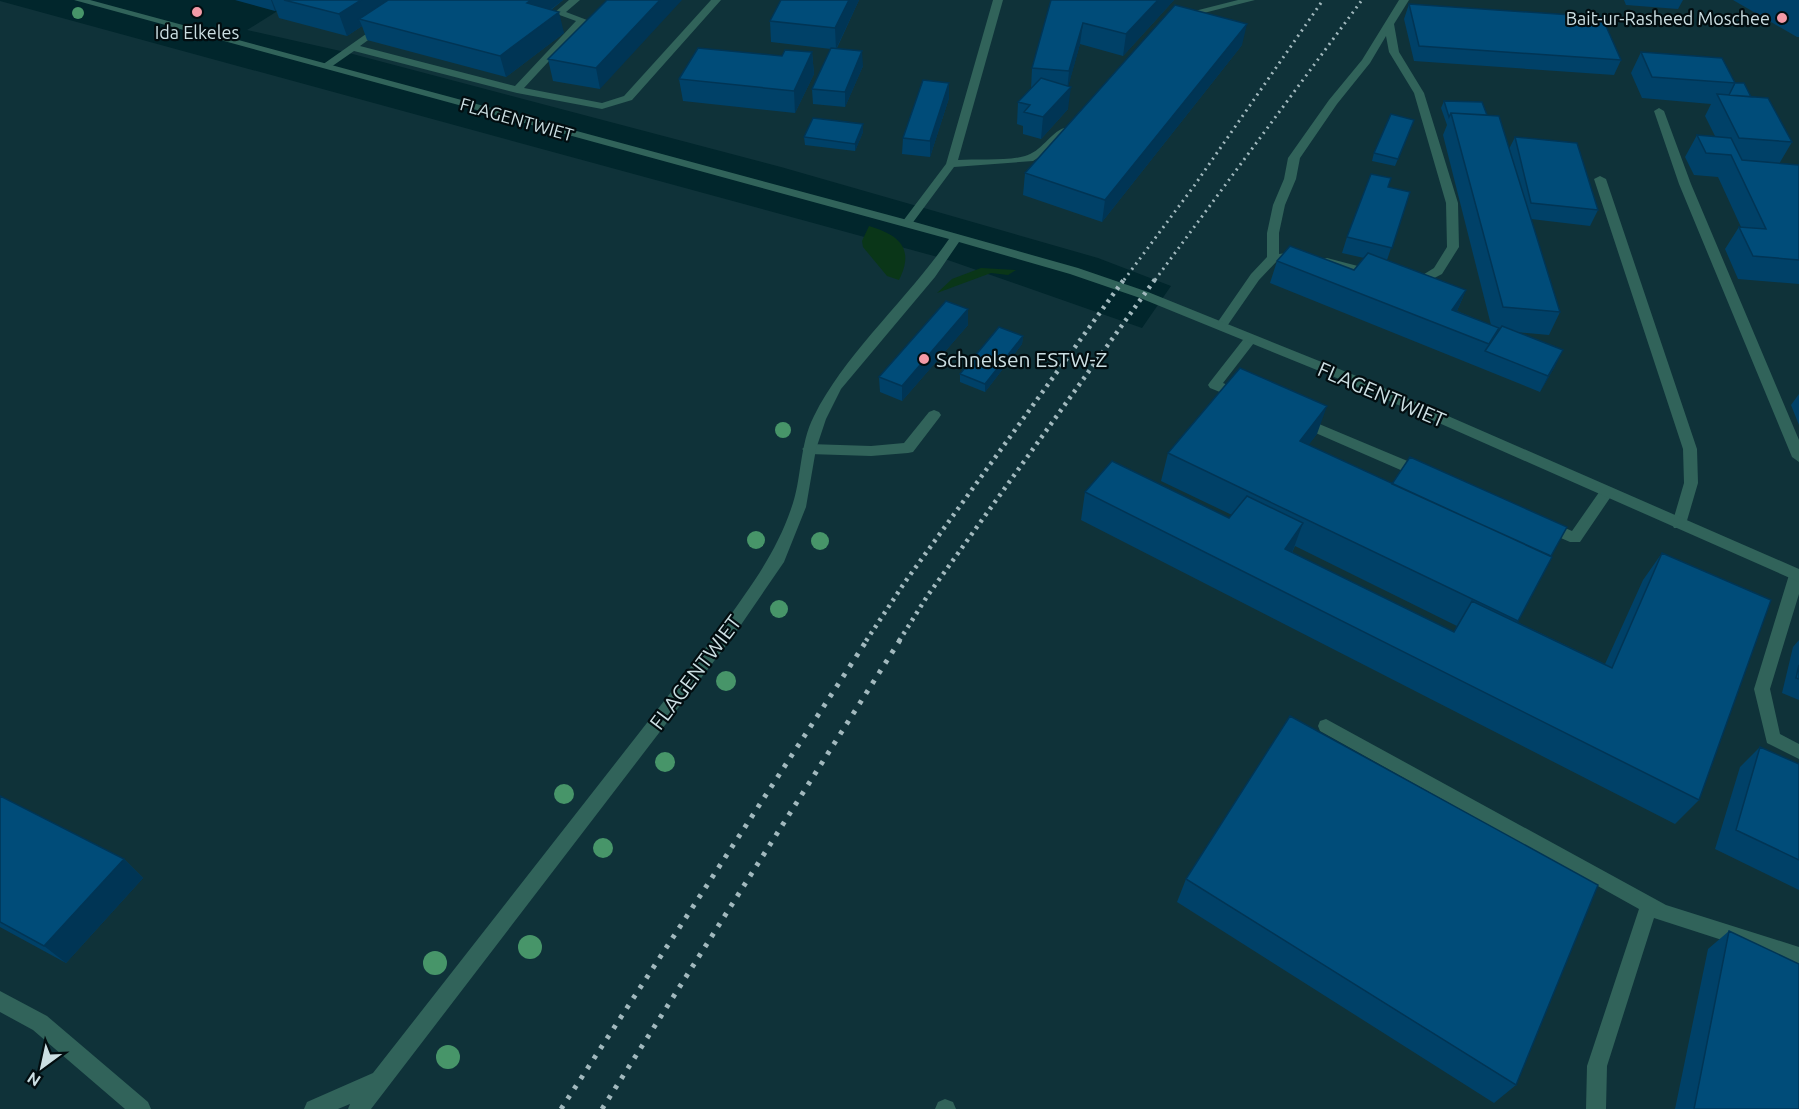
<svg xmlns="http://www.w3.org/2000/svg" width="1799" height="1109" font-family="Ubuntu,sans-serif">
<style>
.built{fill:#0f3239}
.green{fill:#0a3618}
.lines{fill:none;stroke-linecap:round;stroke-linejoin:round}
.lane{fill:#31635a;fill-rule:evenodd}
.street{fill:#31635a;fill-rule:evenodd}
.rail-far2{stroke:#a2b9be;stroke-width:3;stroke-dasharray:2 4.5;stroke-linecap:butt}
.rail-far1{stroke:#a2b9be;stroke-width:4.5;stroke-dasharray:3 5;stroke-linecap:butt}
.rail{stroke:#a2b9be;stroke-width:5;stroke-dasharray:4 8;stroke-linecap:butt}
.tree{fill:#479569}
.wall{fill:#004168;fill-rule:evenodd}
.shaded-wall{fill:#003555}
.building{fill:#004c79;stroke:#003555;stroke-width:1.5}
.poi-dot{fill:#f39aa7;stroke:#020d10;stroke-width:2}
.labels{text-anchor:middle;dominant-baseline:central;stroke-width:4.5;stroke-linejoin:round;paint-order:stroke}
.far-poi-label{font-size:18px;fill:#ccdfe3;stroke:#020d10;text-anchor:end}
.far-street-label{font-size:18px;fill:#ccdfe3;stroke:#020d10}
.poi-label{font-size:21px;fill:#ccdfe3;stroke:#020d10;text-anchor:start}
.street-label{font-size:21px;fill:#ccdfe3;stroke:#020d10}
</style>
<rect width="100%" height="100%" fill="#01262c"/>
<path class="built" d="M295,0H1799V1109H0V1L945,259L1142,328L1171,286L1098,258L781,167L345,52L247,30Z"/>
<path class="green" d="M869,226C899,235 915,248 899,280L887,276L863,247L862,241Z
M981,268L1016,270L1008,275L991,273L937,293L952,279Z"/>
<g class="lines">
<path class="lane" d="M569,0H580L566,12L587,20L524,88L602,103L624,96L711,0H721L632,100L602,109L517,93L354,51L331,67L322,65L383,22L386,23V27L360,46L515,86L576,21L554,13Z
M993,0H1003L958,160C976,159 1009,161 1025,156C1041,152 1050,133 1064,128L1069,131L1056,146L1033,161L954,167L911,225H903V221L946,164Z
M1238,0H1255L1180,19L1175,16Z
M1399,0H1409L1394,24L1399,52L1424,93L1458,203L1459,247L1442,274L1423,284L1408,282L1406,279L1412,275L1421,276L1434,268L1447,247L1446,203L1414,93L1389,52L1386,36L1370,63L1337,104L1300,158L1296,179L1285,205L1279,233V254L1301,251L1307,255L1301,259L1277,261L1259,280L1225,329H1217L1215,326L1251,274L1267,257V233L1273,205L1284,179L1288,158L1329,100L1362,60Z
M1659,108L1664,111L1691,184L1799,440V462L1792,457L1679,184L1654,111Z
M1600,176L1606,179L1697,449L1698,483L1686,524L1684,528H1674L1672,524L1684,483L1683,449L1594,179Z
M1327,258L1377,271L1379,274L1373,278L1323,265V259Z
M1251,335L1257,339L1223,383L1247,393L1249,396L1247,399H1237L1210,388L1208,385L1210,382L1246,336Z
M934,410L939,412L941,415L939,418L913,452L908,453L871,456L809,454L802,449L809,444L871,446L904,443L929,412Z
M1300,416L1429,470L1431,474L1429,478H1419L1295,424L1293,421L1295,418Z
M1607,487L1614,492L1580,542H1570L1540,529L1538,525L1540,521L1545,519L1572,531L1602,488Z
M1797,569L1799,570V594L1770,689L1780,734L1799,744V759L1767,743L1754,689L1789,575L1792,571Z
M1326,719L1666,905L1799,947V965L1654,918L1607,1066L1606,1109H1586L1587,1066L1639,909L1320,731L1318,726L1320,721Z
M0,991L47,1016L148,1102L151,1109H125L33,1030L0,1012Z
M945,1099L953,1102L956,1109H935L938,1102Z"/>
<path class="street" d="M74,0H90L911,221L1078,268L1148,292L1354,375L1799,569V582L1344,381L1140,298L1070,274L959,242L935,277L841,389L826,419L816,449L806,507L784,562L734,635L371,1109H348L350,1104L338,1109H304L307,1102L373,1073L722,627C750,587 775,555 791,509C802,479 799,445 814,416C846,352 908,299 949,239Z"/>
<path class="rail-far2" d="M1124,280L1194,186L1323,0
M1155,280L1362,0"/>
<path class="rail-far1" d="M866,641L905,582L1125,278
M899,641L928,595L1156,278"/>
<path class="rail" d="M561,1109L867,640
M602,1109L900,640"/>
</g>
<g class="tree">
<circle cx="78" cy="13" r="6"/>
<circle cx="783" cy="430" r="8"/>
<circle cx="756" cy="540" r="9"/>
<circle cx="820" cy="541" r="9"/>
<circle cx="779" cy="609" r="9"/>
<circle cx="726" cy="681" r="10"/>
<circle cx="665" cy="762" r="10"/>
<circle cx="564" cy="794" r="10"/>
<circle cx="603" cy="848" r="10"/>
<circle cx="530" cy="947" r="12"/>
<circle cx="435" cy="963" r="12"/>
<circle cx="448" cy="1057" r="12"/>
</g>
<path class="wall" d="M235,0H563L551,10L564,33L506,77L367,40L362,26L347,36L279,18L276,10L275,11Z
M607,0L600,89L553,81L548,59Z
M859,0L837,48L863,66L845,107L813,104L812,89L831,49L771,42L770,21Z
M1051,0H1174L1123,56L1080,44L1068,86V109L1041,139L1023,134V126L1017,124L1018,102L1031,89L1032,68Z
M1624,0H1683L1678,9L1626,5Z
M1733,0H1799V37H1797Z
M1409,4L1621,60L1614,75L1414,61L1404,19Z
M1242,45L1102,222L1023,195L1025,173Z
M812,52L814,74L795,113L683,101L679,79Z
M1641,52L1735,83L1751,97L1792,142L1779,164L1799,165V284L1738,279L1725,249L1739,227H1741L1718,177L1694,175L1685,157L1697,135L1715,136L1705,116L1711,104L1642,98L1631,73Z
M949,83V98L930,157L902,154L903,138Z
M1444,101L1487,115L1509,149L1515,137L1598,210L1590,226L1531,219L1560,312L1549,335L1516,332L1555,366L1540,392L1270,283L1277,261L1354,270L1364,258L1342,253L1347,237L1388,187L1410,192L1387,260L1466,290L1457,311L1491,325L1443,135L1447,125L1441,108Z
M863,124V132L855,151L805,145L804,137Z
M1411,128L1395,166L1372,161L1374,153Z
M968,309V325L902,401L880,392L879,377Z
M1023,336L1022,344L985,392L960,382V374Z
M1799,394V425L1791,405Z
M1317,434L1308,445L1552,557L1517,622L1605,664L1643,580L1662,553L1699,800L1675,824L1081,520L1085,492L1229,518L1232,515L1161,481L1168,453ZM1295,546L1457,626L1454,632L1292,553Z
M1799,640V700L1782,693L1793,647Z
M1760,747L1799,764V890L1715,849L1740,767Z
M0,796L124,859L143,878L66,963L0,927Z
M1186,879L1516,1085L1494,1103L1177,902Z
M1729,931L1799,1109H1675L1708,949Z"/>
<path class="shaded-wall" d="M271,0H272L276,10L275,11Z
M361,0H400L359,19L362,26L347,36L339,14Z
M531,0H563L531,24L527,3Z
M660,0H682L600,89L596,68Z
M849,0H859L836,49L835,28Z
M1158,0H1174L1123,56L1126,34Z
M559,12L564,33L506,77L500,56Z
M1083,23L1080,44L1067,91L1071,87L1068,109L1041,139L1043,117L1067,91L1069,71Z
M1247,24L1242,45L1102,222L1105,200Z
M862,51L863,66L845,107V92Z
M812,52L814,74L795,113L794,91Z
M949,83V98L930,157V141Z
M863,124V132L855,151V144Z
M1466,290L1456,313L1452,310Z
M968,309V325L902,401V386Z
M1023,336L1022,344L985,392V384Z
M1563,350L1555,366L1540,392L1548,376Z
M1327,406L1317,434L1290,469L1300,441Z
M1303,523L1293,550L1275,577L1285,549Z
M124,859L143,878L66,963L44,946Z"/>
<path class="building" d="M284,0H361L339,14Z
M388,0H531L527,3L559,12L500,56L359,19Z
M607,0H660L596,68L548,59Z
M781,0H849L835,28L770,21Z
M1051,0H1158L1126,34L1083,23L1069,71L1032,68Z
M1409,4L1602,17L1621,60L1419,46Z
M1175,5L1247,24L1105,200L1025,173Z
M698,48L782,56L785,50L812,52L794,91L679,79Z
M831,48L862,51L845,92L812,89Z
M1641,52L1722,58L1735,83L1652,77Z
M1041,78L1071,87L1043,117L1024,112L1030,105L1018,102Z
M923,80L949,83L930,141L903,138Z
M1735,83H1744L1751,97L1729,95Z
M1717,94L1768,98L1792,142L1739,138Z
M1444,101L1482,102L1487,115L1451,113L1449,117Z
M1451,113L1499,116L1560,312L1503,307Z
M1391,114L1414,120L1398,159L1374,153Z
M813,118L863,124L855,144L804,137Z
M1697,135L1731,138L1742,160L1799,165V260L1753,256L1739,227L1766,229L1731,155L1706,153Z
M1515,137L1577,143L1598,210L1531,203Z
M1371,174L1391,178L1388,187L1410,192L1392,248L1347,237Z
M1290,246L1354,270L1368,253L1466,290L1452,310L1499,328L1489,344L1277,261Z
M946,301L968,309L902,386L879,377Z
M1502,326L1563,350L1548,376L1485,351Z
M999,327L1023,336L985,384L960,374Z
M1240,368L1327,406L1300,441L1552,557L1518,621L1168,453Z
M1410,457L1567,527L1551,556L1392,484Z
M1112,461L1229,518L1247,496L1303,523L1285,549L1454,632L1472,601L1612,668L1662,553L1771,600L1699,800L1085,492Z
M1799,665V679L1796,678Z
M1290,716L1598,885L1516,1085L1186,879Z
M1760,747L1799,764V860L1736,830Z
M0,796L124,859L44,946L0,922Z
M1729,931L1799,964V1109H1694Z"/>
<g class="poi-dot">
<circle cx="197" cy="12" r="6"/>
<circle cx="1782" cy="18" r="6"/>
<circle cx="924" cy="359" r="6"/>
</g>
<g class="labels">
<g class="far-poi-label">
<text x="1770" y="18">Bait-ur-Rasheed Moschee</text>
<text x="197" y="32" text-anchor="middle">Ida Elkeles</text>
</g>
<g class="far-street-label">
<text transform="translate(517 119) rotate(16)">FLAGENTWIET</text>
</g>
<g class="poi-label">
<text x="936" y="359">Schnelsen ESTW-Z</text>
</g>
<g class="street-label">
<text transform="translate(1382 394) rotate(23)">FLAGENTWIET</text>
<text transform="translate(695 672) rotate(-53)">FLAGENTWIET</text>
</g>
</g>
<g transform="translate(42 1067) rotate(213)" stroke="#020d10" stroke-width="4.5" paint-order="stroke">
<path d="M0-4.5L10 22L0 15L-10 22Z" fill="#ccdfe3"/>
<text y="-9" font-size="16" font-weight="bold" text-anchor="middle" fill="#ccdfe3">N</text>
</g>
</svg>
